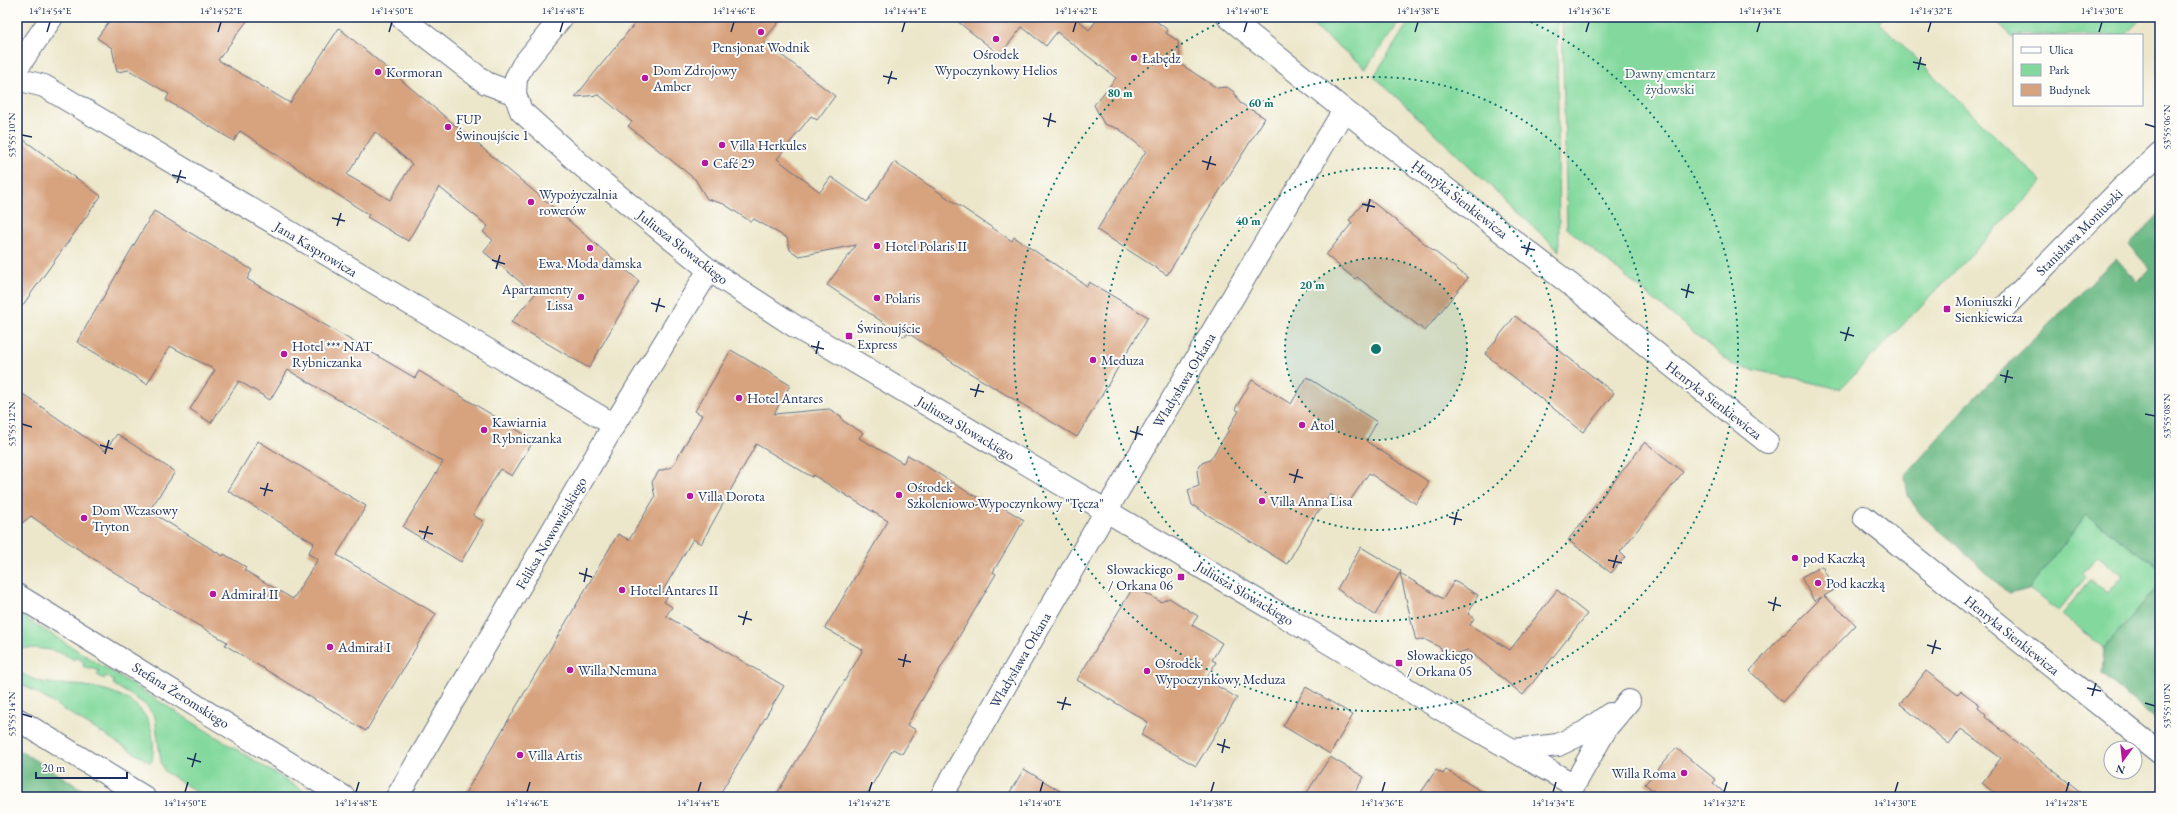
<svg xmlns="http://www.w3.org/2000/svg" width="2177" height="814" font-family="'EB Garamond',serif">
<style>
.green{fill:#83d99d;stroke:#4f847e}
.forest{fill:#6ab984;stroke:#427471}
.building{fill:#d7a27e;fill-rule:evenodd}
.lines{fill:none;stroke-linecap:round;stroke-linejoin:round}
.pedestrian-casing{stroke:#646f84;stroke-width:24}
.minor-casing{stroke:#646f84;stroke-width:24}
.tertiary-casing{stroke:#646f84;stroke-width:24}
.pedestrian{stroke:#fff;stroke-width:22}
.minor{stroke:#fff;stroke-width:22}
.tertiary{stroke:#fff;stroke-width:22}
.ticks{fill:none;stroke:#1b2f5e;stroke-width:1.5}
.ring{fill:none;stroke:#0f766e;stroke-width:2;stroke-dasharray:2 4}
.poi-dot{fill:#b5179e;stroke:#fdfcf7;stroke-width:1.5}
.labels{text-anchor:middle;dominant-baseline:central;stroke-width:4;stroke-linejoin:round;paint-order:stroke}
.poi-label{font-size:14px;fill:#1b2f5e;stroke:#fdfcf7;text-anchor:start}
.park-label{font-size:14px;fill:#355a6e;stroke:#fdfcf7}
.street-label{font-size:14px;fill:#1b2f5e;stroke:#fdfcf7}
.centre{fill:#0f766e;stroke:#fdfcf7;stroke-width:2}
.ring-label{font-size:12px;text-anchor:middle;font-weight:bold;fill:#0f766e;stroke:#fdfcf7;stroke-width:4;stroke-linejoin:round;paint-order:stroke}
.neatline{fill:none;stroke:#1b2f5e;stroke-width:1.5}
.ticks-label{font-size:10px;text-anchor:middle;fill:#1b2f5e}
</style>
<rect width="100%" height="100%" fill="#fdfcf7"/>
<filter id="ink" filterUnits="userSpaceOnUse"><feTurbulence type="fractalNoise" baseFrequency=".025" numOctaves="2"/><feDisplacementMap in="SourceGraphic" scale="8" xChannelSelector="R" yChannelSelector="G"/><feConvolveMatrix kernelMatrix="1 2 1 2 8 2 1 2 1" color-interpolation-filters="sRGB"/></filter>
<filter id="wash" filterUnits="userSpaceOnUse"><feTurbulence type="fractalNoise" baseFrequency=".012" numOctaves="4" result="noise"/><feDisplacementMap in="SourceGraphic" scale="16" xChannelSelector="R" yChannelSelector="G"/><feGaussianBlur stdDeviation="0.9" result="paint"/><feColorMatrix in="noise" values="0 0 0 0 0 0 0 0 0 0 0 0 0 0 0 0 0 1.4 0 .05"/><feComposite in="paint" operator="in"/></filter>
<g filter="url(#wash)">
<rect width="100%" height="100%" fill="#ece7cb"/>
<path class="green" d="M1302,17H1403L1366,68Z
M1412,17H1557L1559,251L1374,76Z
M1562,17H1884L1879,22L2042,182L1840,389L1733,365L1567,228Z
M1992,17H2143L2125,35H2014V38Z
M2086,515L2160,568V584L2104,648L2062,615L2090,579L2108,594L2123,576L2098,556L2083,574L2086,577L2058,611L2029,589Z
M17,613L313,797H205L165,772L161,762L155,717L146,705L113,684L114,681L106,676L104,679L97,675L99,671L91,667L89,669L83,666L84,662L76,657L74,660C57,648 37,648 17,648Z
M17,671C25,675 33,680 42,682C56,685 71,684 85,686C129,692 160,712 152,761L149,762L17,681Z"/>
<path class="forest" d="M2160,213V568L2086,515L2029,589L2009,594L1957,545L1921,515L1908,496L1905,476L1966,406L2116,258L2137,282L2150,269L2129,245Z
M2160,584V724L2102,674L2104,648Z
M17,749L95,797H17Z"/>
<g id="blocks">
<path class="building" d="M112,17H250L218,60L290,103L339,28L554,208L639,281L589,368L511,322L535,294L484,252L493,240L483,232L488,226L439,187L408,241L367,217L369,215L240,131L234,141L166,100L169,94L129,70L117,72L112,48L97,38ZM375,132L412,164L390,200L347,175Z
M640,17H783L763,41L835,96L817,120L811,116L777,159L820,192L831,177L867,202L894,162L1012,241L1014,237L1087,286L1089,282L1148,317L1077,437L958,366L908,333L905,337L827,285L856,245L799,256L790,250L787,238L754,219L751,222L724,204L707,199L695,179L628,126L632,122L599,95L575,97Z
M952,17H1075L1089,30L1099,17H1151L1168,30L1166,33L1178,41L1180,56L1176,61L1217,88L1227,87L1234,92L1240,103L1265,118L1167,275L1097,230L1146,151L1119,129L1104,124L1094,105L1116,78L1057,32L1046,46L1022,27L1000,55Z
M17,135L101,196L17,313Z
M1370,200L1468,278L1425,331L1357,277L1355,279L1326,255L1352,223L1349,220L1363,203L1366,205Z
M154,211L252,270L247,279L415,378L419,371L534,440L512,476L500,469L473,515L484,522L461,562L403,527L443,462L288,370L270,400L239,381L211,423L190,409L215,370L170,346L147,384L77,342Z
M1515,316L1614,393L1583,432L1485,354Z
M731,350L790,385L774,414L829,409L841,416L843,421L863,433L859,438L903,463L908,455L971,494L987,502L989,499L1024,520L993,572L996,574L907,725L916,730L902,754L893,749L865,797H775L863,650L825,628L888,521L813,475L812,477L756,444L701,544L693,539L662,592L668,595L664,602L672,607L666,616L784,686L718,797H463L618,534L629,540L655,497L652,482L659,471L672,467L702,415L695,411Z
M1307,377L1377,422L1366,441L1429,482L1416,504L1369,473L1347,505L1330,494L1319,512H1317L1287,564L1192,505L1188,490L1199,486L1197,471L1202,463L1210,460L1229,430L1228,429L1239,411L1235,409L1252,380L1291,404Z
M17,390L105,451L117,434L175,472L149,511L223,556L224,554L246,567L244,570L293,599L318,559L308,554L314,543L228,491L258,441L366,506L337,555L436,614L366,731L225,645L227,642L141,592L142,590L72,545L31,516L17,527Z
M1645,442L1683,472L1620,552L1625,557L1611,573L1568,540Z
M1361,547L1401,571L1375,615L1337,589Z
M1822,566L1834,590L1824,596L1856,625L1782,702L1750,671L1783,634L1784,635L1822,597L1814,601L1801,577Z
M1400,573L1443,599L1454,581L1478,595L1468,614L1474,618L1470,625L1510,650L1557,590L1587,614L1523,695L1468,650L1444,657L1441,648L1424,639L1416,641Z
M1134,586L1161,602L1169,598L1198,616L1192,625L1222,643L1212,660L1216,662L1206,679L1237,698L1196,766L1141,735L1148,722L1077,680Z
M1926,671L1958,695L1961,691L1980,705L1978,708L1986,715L1985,717L2087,797H1999L1982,783L2001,758L1961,729L1949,744L1900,704Z
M1306,687L1353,715L1330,754L1283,726Z
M1676,748L1716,780L1713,783L1729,797H1661L1645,784Z
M1330,757L1364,777L1352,797H1304Z
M1024,769L1070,797H1007Z
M1436,770L1443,774L1446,770L1491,797H1418Z"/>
</g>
</g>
<g filter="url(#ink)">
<use href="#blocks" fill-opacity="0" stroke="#646f84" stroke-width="1"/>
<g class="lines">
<defs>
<path id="pedestrian" d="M17,719L144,797"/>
<path id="minor" d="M401,17L486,83L515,94
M1228,17L1344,110L1571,285L1767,442
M17,68L52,17
M17,79L44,86L614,425
M1864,517L2160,753
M17,595L344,797
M397,797L614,425L709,270
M941,797L1106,511L1344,110"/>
<path id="tertiary" d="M562,17L523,65L516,78L515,94L521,111L581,165L709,270L796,327L1444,711L1574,785L1607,727L1629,701
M2000,312L2123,187L2160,153
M1513,750L1558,745L1585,732L1610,714"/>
</defs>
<use href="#pedestrian" class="pedestrian-casing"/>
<use href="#minor" class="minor-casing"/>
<use href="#tertiary" class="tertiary-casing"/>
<use href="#pedestrian" class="pedestrian"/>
<use href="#minor" class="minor"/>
<use href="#tertiary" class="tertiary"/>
</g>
</g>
<path class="ticks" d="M47,32L50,22M218,32L221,22M389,32L392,22M560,32L563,22M731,32L734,22M902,32L905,22M1073,32L1076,22M1244,32L1247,22M1415,32L1418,22M1586,32L1589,22M1757,32L1760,22M1928,32L1931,22M2099,32L2102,22M1913,62L1926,65M1918,70L1921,57M883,76L897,79M888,84L892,71M1043,118L1056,122M2145,124L2155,127M1048,127L1051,113M22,135L32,137M1202,161L1216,165M1207,170L1211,156M172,175L186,178M177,183L181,170M1362,204L1375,207M1367,212L1370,199M332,218L345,221M337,226L341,213M1521,247L1535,250M1526,255L1530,242M492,260L505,264M496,269L500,255M1681,289L1694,293M1686,298L1689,284M651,303L665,307M656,312L660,298M1840,332L1854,336M1845,341L1849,327M811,346L824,349M816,354L819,341M2000,375L2013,378M2005,383L2008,370M970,389L984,392M975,397L979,384M2145,414L2155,416M22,424L32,427M1130,431L1143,435M1135,440L1138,426M100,445L113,449M105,454L109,440M1289,474L1303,478M1294,483L1298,469M260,488L273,491M264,496L268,483M1449,517L1462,520M1454,525L1457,512M419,531L433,534M424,539L428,526M1608,560L1622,563M1613,568L1617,555M579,573L592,577M584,582L587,568M1768,602L1781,606M1773,611L1776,597M738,616L752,620M743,625L747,611M1927,645L1941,649M1932,654L1936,640M898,659L911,662M903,667L906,654M2087,688L2101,691M2092,696L2096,683M1057,702L1071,705M2145,703L2155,706M1062,710L1066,697M22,714L32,717M1217,744L1230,748M1222,753L1225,739M187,758L201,762M192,767L196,753M185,792L188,782M356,792L359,782M527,792L530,782M698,792L701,782M869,792L872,782M1040,792L1043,782M1211,792L1214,782M1382,792L1385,782M1553,792L1556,782M1724,792L1727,782M1895,792L1898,782M2066,792L2069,782"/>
<circle cx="1376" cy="349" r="91" fill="#0f766e" fill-opacity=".12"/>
<g class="ring">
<circle cx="1376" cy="349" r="91"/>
<circle cx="1376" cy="349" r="181"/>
<circle cx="1376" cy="349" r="272"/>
<path d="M1520 17A362 362 0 1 1 1232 17"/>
</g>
<g class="poi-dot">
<circle cx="761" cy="32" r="4"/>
<circle cx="996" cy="39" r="4"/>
<circle cx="1134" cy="58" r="4"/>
<circle cx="378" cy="72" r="4"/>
<circle cx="645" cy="78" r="4"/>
<circle cx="448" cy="127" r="4"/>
<circle cx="722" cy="145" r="4"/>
<circle cx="705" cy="163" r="4"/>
<circle cx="531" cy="202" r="4"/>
<circle cx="877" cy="246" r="4"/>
<circle cx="590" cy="248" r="4"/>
<circle cx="581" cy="297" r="4"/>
<circle cx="877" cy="298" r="4"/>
<rect x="1943" y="305" width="8" height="8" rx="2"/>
<rect x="845" y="332" width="8" height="8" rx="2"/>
<circle cx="284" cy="354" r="4"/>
<circle cx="1093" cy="360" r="4"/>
<circle cx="739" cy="398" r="4"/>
<circle cx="1302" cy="425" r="4"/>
<circle cx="484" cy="430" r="4"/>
<circle cx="899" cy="495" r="4"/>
<circle cx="690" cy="496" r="4"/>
<circle cx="1262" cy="501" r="4"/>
<circle cx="84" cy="518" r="4"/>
<circle cx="1795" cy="558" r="4"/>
<rect x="1177" y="573" width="8" height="8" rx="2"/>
<circle cx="1818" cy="583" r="4"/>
<circle cx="622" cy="590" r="4"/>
<circle cx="213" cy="594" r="4"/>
<circle cx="330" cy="647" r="4"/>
<rect x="1395" y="659" width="8" height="8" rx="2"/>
<circle cx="570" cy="670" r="4"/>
<circle cx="1147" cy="671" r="4"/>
<circle cx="520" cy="755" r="4"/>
<circle cx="1684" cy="773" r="4"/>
</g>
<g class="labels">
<g class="poi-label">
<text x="761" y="47" text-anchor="middle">Pensjonat Wodnik</text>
<text x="996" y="54" text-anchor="middle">Ośrodek<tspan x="996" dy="16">Wypoczynkowy Helios</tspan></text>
<text x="1142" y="58">Łabędz</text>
<text x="653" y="70">Dom Zdrojowy<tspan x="653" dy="16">Amber</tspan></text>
<text x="386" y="72">Kormoran</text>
<text x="456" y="119">FUP<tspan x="456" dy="16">Świnoujście 1</tspan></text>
<text x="730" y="145">Villa Herkules</text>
<text x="713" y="163">Café 29</text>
<text x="539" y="194">Wypożyczalnia<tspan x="539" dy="16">rowerów</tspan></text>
<text x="885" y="246">Hotel Polaris II</text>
<text x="590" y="263" text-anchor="middle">Ewa. Moda damska</text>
<text x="573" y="289" text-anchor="end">Apartamenty<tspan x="573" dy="16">Lissa</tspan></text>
<text x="885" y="298">Polaris</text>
<text x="1955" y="301">Moniuszki /<tspan x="1955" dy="16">Sienkiewicza</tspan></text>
<text x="857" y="328">Świnoujście<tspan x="857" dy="16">Express</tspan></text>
<text x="292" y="346">Hotel *** NAT<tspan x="292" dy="16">Rybniczanka</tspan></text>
<text x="1101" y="360">Meduza</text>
<text x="747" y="398">Hotel Antares</text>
<text x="492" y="422">Kawiarnia<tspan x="492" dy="16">Rybniczanka</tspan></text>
<text x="1310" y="425">Atol</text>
<text x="907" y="487">Ośrodek<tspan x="907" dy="16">Szkoleniowo-Wypoczynkowy "Tęcza"</tspan></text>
<text x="698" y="496">Villa Dorota</text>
<text x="1270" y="501">Villa Anna Lisa</text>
<text x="92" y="510">Dom Wczasowy<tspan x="92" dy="16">Tryton</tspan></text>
<text x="1803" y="558">pod Kaczką</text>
<text x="1173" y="569" text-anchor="end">Słowackiego<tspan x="1173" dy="16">/ Orkana 06</tspan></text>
<text x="1826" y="583">Pod kaczką</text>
<text x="630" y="590">Hotel Antares II</text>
<text x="221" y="594">Admirał II</text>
<text x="338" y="647">Admirał I</text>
<text x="1407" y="655">Słowackiego<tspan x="1407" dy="16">/ Orkana 05</tspan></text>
<text x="1155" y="663">Ośrodek<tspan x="1155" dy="16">Wypoczynkowy Meduza</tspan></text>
<text x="578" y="670">Willa Nemuna</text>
<text x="528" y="755">Villa Artis</text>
<text x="1676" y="773" text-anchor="end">Willa Roma</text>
</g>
<g class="park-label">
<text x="1670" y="73">Dawny cmentarz<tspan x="1670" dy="16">żydowski</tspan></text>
</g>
<g class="street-label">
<text transform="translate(1460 199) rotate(38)">Henryka Sienkiewicza</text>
<text transform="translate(2079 232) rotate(-45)">Stanisława Moniuszki</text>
<text transform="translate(683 247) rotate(38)">Juliusza Słowackiego</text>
<text transform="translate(316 249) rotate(31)">Jana Kasprowicza</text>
<text transform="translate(1184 380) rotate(-59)">Władysława Orkana</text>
<text transform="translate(1714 400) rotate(38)">Henryka Sienkiewicza</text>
<text transform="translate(966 428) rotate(31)">Juliusza Słowackiego</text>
<text transform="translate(551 533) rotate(-60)">Feliksa Nowowiejskiego</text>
<text transform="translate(1245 593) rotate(31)">Juliusza Słowackiego</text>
<text transform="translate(2012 635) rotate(39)">Henryka Sienkiewicza</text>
<text transform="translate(1020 660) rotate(-60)">Władysława Orkana</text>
<text transform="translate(181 695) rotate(32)">Stefana Żeromskiego</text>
</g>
</g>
<circle cx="1376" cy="349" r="6" class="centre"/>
<g class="ring-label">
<text x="1120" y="97">80 m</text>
<text x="1261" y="107">60 m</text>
<text x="1248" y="225">40 m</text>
<text x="1312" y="289">20 m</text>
</g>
<rect width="2177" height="814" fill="none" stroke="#fdfcf7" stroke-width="44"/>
<rect x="2013" y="34" width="130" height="72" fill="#fdfcf7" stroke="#a3aaba"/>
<rect x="2021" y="47" width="20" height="6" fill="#ffffff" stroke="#a3aaba"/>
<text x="2049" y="54" font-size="12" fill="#1b2f5e">Ulica</text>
<rect x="2021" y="64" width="20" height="12" fill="#83d99d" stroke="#a3aaba"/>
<text x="2049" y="74" font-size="12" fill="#1b2f5e">Park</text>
<rect x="2021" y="84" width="20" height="12" fill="#d7a27e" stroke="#a3aaba"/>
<text x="2049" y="94" font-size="12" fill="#1b2f5e">Budynek</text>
<g transform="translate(2123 760) rotate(195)"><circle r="19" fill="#fdfcf7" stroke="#a3aaba"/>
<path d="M0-3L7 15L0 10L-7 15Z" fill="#b5179e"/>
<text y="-6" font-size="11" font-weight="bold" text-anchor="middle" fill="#1b2f5e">N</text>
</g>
<path d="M36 772v6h91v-6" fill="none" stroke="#1b2f5e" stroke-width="2"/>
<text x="42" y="772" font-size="12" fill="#1b2f5e" stroke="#fdfcf7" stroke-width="3" paint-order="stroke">20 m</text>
<rect x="22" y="22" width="2133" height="770" class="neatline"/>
<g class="ticks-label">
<text x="50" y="14">14°14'54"E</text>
<text x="221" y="14">14°14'52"E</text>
<text x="392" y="14">14°14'50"E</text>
<text x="563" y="14">14°14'48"E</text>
<text x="734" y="14">14°14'46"E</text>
<text x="905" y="14">14°14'44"E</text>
<text x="1076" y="14">14°14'42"E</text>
<text x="1247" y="14">14°14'40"E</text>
<text x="1418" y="14">14°14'38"E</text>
<text x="1589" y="14">14°14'36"E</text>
<text x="1760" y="14">14°14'34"E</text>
<text x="1931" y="14">14°14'32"E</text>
<text x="2102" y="14">14°14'30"E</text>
<text transform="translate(2166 127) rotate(-90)" y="4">53°55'06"N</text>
<text transform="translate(11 135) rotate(-90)" y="4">53°55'10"N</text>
<text transform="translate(2166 416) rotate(-90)" y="4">53°55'08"N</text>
<text transform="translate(11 424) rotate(-90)" y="4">53°55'12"N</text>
<text transform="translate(2166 706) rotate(-90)" y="4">53°55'10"N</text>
<text transform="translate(11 714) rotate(-90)" y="4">53°55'14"N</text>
<text x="185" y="806">14°14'50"E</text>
<text x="356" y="806">14°14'48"E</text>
<text x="527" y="806">14°14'46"E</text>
<text x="698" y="806">14°14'44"E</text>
<text x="869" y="806">14°14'42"E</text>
<text x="1040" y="806">14°14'40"E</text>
<text x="1211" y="806">14°14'38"E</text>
<text x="1382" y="806">14°14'36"E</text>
<text x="1553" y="806">14°14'34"E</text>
<text x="1724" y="806">14°14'32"E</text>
<text x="1895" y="806">14°14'30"E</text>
<text x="2066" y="806">14°14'28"E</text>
</g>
</svg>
